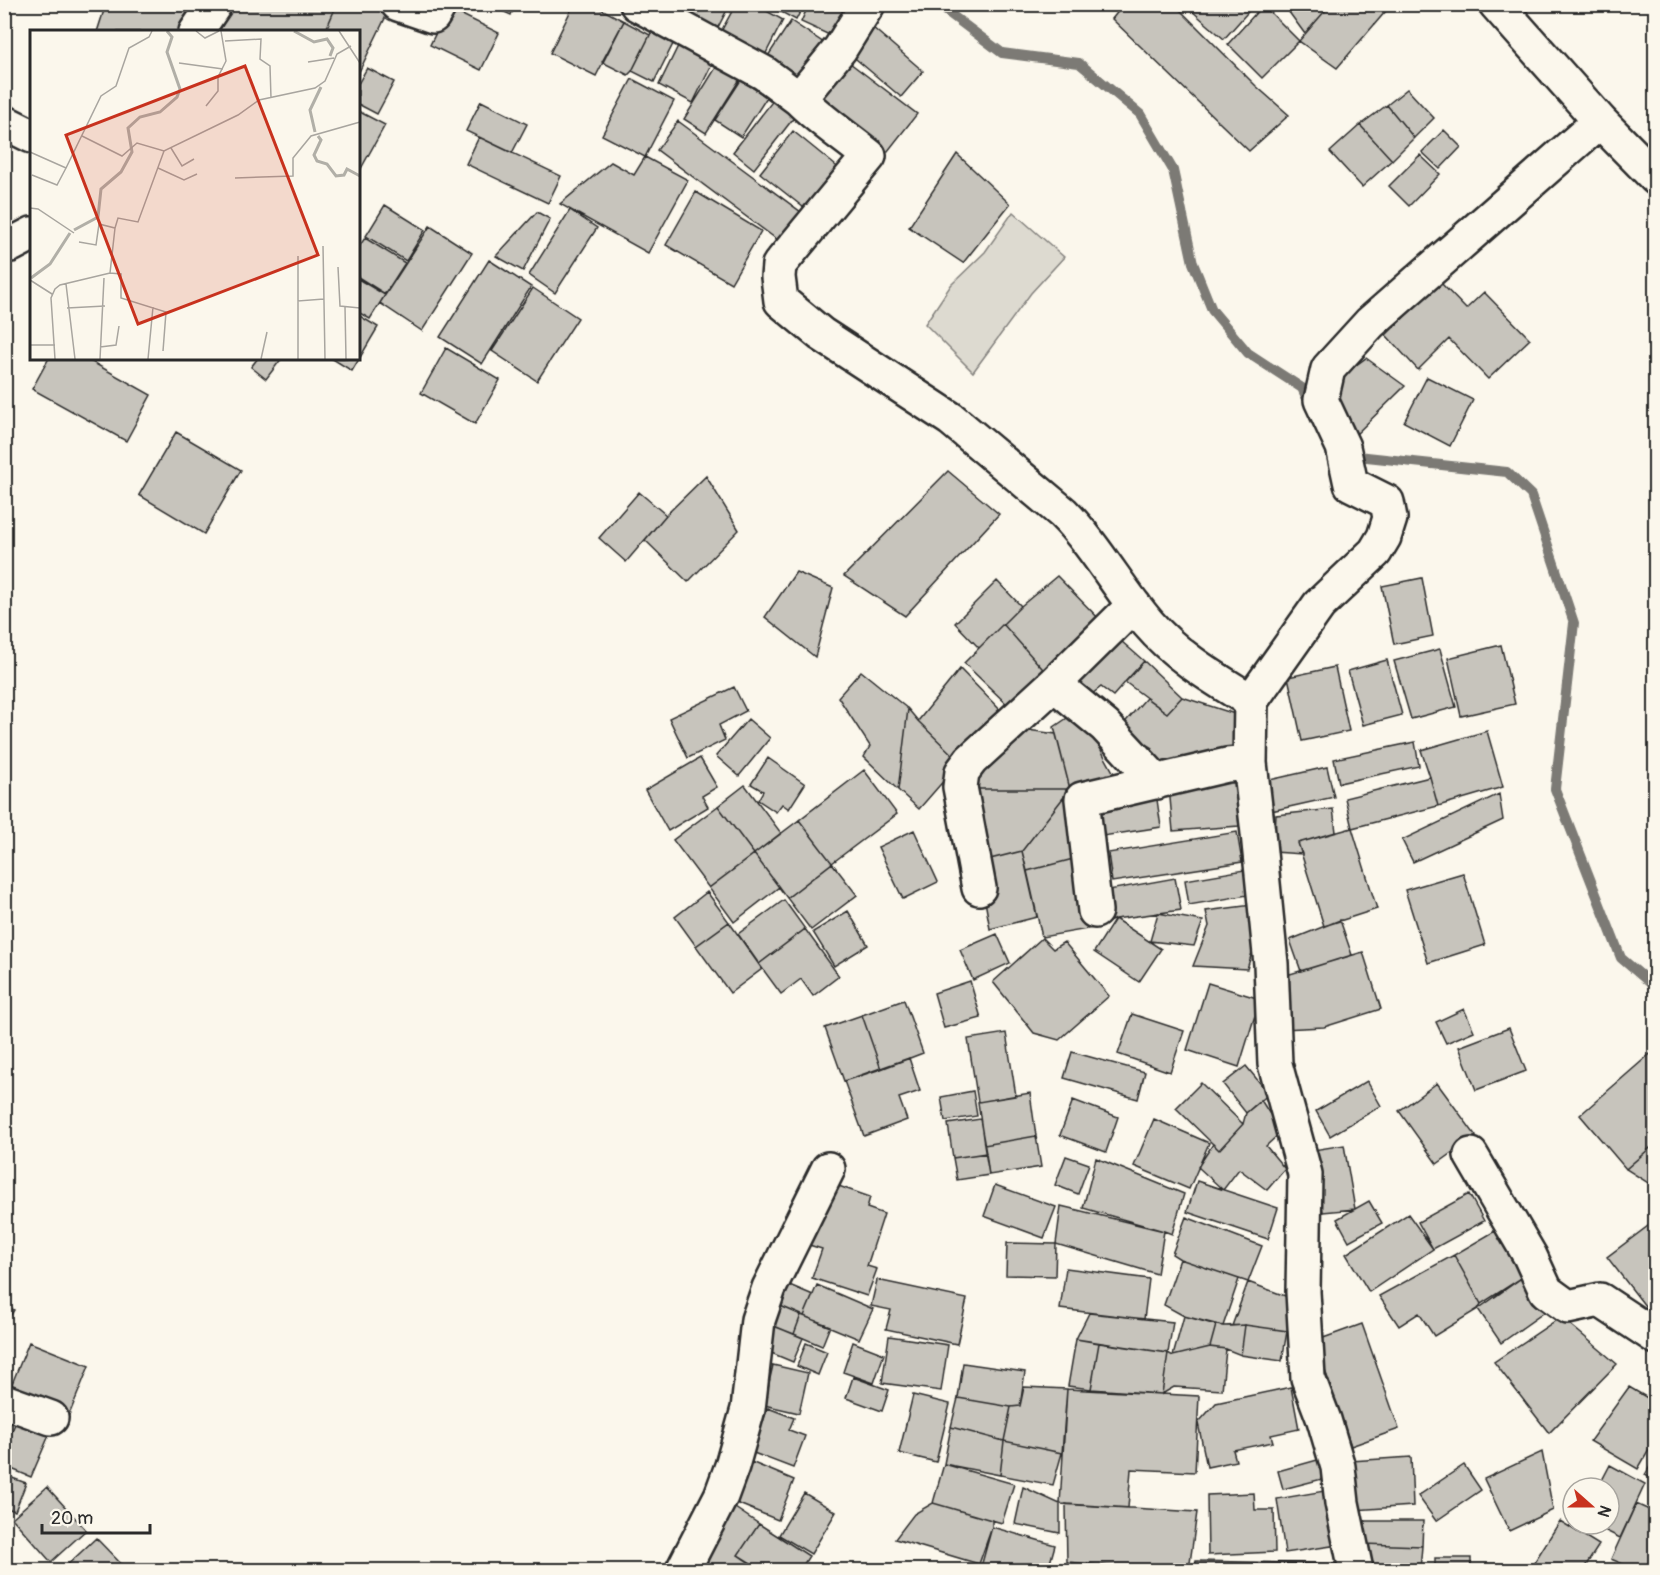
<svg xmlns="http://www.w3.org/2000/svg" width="1660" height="1575" font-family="Pangolin,sans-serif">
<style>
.green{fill:#dddad0;stroke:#84827e;stroke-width:1.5}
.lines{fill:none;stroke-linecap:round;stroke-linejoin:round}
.stream{stroke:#7b7a75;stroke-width:10}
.building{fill:#c7c4bc;stroke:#2b2b2b;stroke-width:1.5}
.minor-casing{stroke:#2b2b2b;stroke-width:38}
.minor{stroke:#fbf7ec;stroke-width:33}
.inset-river{fill:none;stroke:#b1afa7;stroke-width:3}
.inset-road{fill:none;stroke:#a8a59f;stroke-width:1.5}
.view{fill:#c8321e;fill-opacity:0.15;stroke:#c8321e;stroke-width:3}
.inset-edge{fill:none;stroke:#2b2b2b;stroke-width:3}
</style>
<rect width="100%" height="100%" fill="#fbf7ec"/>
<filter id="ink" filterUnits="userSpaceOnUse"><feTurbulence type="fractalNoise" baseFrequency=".0167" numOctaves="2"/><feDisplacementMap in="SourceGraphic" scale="12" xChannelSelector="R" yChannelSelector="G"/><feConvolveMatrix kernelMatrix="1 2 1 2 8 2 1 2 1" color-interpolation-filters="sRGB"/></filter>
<g filter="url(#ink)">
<path class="green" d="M1013,212L1064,257L1031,293L973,372L925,324L951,285L985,252Z"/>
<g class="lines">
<path class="stream" d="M937,4L1002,53L1079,63L1140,114L1173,170L1193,263L1212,310L1248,353L1302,388L1311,407
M1348,455L1507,472L1531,495L1574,623L1555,789L1621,958L1656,988"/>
</g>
<path class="building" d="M106,4H196L180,32H97Z
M233,4H337L325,32H219Z
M337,4H384L390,8L358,74V32H325Z
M487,4H515L511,15Z
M574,4H592L624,21L596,76L550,53Z
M695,4H730L714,35L686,21Z
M736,4H754L783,20L762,61L718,37Z
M771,4H804L796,20L770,6Z
M809,4H852L836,38L801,22Z
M1124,4H1174L1256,86L1289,115L1249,151L1112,19Z
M1197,4H1255L1224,39L1192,11Z
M1283,4H1331L1305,34Z
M1331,4H1392L1337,68L1299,41Z
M1263,5L1299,41L1262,78L1228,44Z
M448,8L499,33L481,70L430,45Z
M624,21L650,35L632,71L628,75L602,62Z
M791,21L827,45L798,89L762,65Z
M656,23L678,34L654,82L632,71Z
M872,27L923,71L901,97L850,54Z
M680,42L714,60L693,103L659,85Z
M846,60L917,114L884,156L814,103Z
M720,61L742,76L706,133L684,119Z
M367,68L394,82L377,114L358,104V84Z
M632,79L674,101L645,157L602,135Z
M741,80L767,97L741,137L715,120Z
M1407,89L1434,118L1414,138L1387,105Z
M778,94L799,111L754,169L733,152Z
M481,101L527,124L512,153L466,131Z
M1387,105L1414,138L1392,160L1360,125Z
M358,111L385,125L358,174Z
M678,121L809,218L787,247L657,150Z
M1360,125L1392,160L1362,187L1330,152Z
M1444,130L1461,147L1440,169L1422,152Z
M793,131L846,174L813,215L760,173Z
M479,137L561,176L548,203L466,164Z
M957,154L1010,204L963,263L909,227Z
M1420,155L1440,174L1409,206L1389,186Z
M645,157L688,180L648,253L560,204L611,162L634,175Z
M696,192L761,231L731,283L666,245Z
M385,205L425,230L406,261L366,236Z
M570,210L597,228L555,293L529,275Z
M537,212L550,219L523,271L496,256Z
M430,226L472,253L422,331L380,303Z
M365,238L405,263L385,294L358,277V248Z
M489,260L531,287L482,364L440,337Z
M358,279L385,295L370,319L358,312Z
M1440,282L1466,309L1484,292L1530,339L1488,379L1449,339L1418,370L1386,335Z
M533,288L578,318L537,381L492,351Z
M358,315L378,327L352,371L331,358H358Z
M446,348L500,380L475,424L421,393Z
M49,358H85L151,395L126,441L32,389Z
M258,358H282L266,379L251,367Z
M1366,358L1405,386L1343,447L1336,406L1337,379Z
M1427,377L1473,400L1450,446L1404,422Z
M176,432L241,470L204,534L139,495Z
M948,471L999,514L905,616L844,576Z
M706,476L739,530L688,582L645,540L666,515Z
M639,492L666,515L626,562L599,538Z
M796,572L833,588L815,657L765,617Z
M1057,576L1107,627L1049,676L1003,624L1021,606Z
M1422,578L1433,636L1394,644L1382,586Z
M997,581L1021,606L979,648L955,623Z
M1003,624L1049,676L1012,709L964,663Z
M1114,635L1144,661L1113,696L1101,687L1083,701L1067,684Z
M1501,645L1515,704L1461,716L1448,658Z
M1440,649L1456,707L1411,719L1394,661Z
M1387,660L1402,715L1363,725L1348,671Z
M1144,661L1182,697L1167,713L1125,682Z
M1335,667L1349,731L1302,741L1288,677Z
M960,669L1008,718L960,762L918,721Z
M861,671L908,709L898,790L864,757L870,746L838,697Z
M734,687L746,711L719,725L725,740L688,758L669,718Z
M1182,697L1235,714L1234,757L1156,773L1143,758L1153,748L1120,728L1146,698L1167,713Z
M908,709L918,721L960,762L919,809L898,790Z
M1079,710L1117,779L1070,789L1054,727Z
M748,719L770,738L739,776L716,756Z
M1020,729L1056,734L1070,789H966Z
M1487,731L1503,787L1438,806L1430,777L1421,750Z
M1415,742L1419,766L1339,783L1334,759Z
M700,758L717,787L702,796L708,807L668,831L645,790Z
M768,758L805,784L789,809L782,804L776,812L758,800L763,791L751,784Z
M1327,767L1334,797L1271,811L1265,781Z
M864,770L897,814L832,863L799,820Z
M1430,777L1438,806L1352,828L1345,798Z
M1235,781L1239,826L1173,831L1169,787Z
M745,785L781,833L754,854L718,806Z
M966,789H1070L1022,851L978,862Z
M1070,789L1081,857L1027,871L1022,851Z
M1156,793L1161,827L1103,836L1097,802Z
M1499,794L1503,820L1413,862L1402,840Z
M718,806L754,854L709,888L673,840Z
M1333,809L1336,832L1298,843L1302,854L1274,852L1276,815Z
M799,820L832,863L787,898L754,854Z
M1352,828L1377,909L1324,926L1298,843Z
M914,830L938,882L903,899L878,847Z
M1237,832L1242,862L1112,882L1108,853Z
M1022,851L1037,917L990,929L978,862Z
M754,854L779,887L734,922L709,888Z
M1081,857L1094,928L1042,937L1027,871Z
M832,863L857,895L811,930L787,898Z
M1244,870L1248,895L1189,905L1185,880Z
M1463,873L1485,945L1428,963L1405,890Z
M1175,878L1181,910L1115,919L1109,922L1103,891Z
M707,892L729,922L696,946L675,917Z
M784,900L805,929L759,964L738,934Z
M1252,905L1257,936L1247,969L1193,966L1209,926L1206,911Z
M848,911L868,945L834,966L813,932Z
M1158,913L1203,921L1194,946L1150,941Z
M1115,919L1161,949L1139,982L1094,952Z
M1340,920L1352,955L1301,971L1290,940Z
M729,922L762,969L730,993L696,946Z
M805,929L839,976L813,996L801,979L781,994L759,964Z
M997,934L1010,963L973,980L960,950Z
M1042,938L1053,949L1064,942L1109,996L1059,1040L1034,1033L993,982Z
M1363,952L1381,1009L1324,1027L1282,1029L1280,977Z
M970,981L981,1018L944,1028L934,993Z
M1208,983L1260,999L1239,1067L1187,1050Z
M904,1000L923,1053L881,1069L862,1015Z
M1464,1009L1474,1031L1446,1043L1436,1022Z
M1132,1014L1184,1031L1170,1072L1118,1054Z
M862,1015L881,1069L844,1081L825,1028Z
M1509,1028L1526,1071L1476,1090L1459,1047Z
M1006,1033L1016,1096L978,1102L968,1039Z
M1072,1052L1145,1072L1138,1099L1064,1078Z
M1650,1054L1656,1060V1143L1626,1169L1580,1115Z
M909,1058L920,1091L899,1098L907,1120L864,1136L844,1081Z
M1246,1066L1269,1094L1246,1113L1223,1084Z
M1367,1081L1381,1106L1330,1136L1316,1111Z
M1201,1083L1243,1124L1219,1150L1176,1108Z
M1437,1083L1476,1136L1437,1164L1399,1111Z
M973,1091L977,1116L945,1121L941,1097Z
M1030,1093L1036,1136L984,1145L978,1102Z
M1073,1100L1118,1117L1106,1152L1060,1135Z
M1261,1100L1281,1132L1266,1146L1285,1169L1267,1190L1239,1169L1223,1190L1198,1167L1213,1144L1219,1150L1243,1124L1246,1113Z
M980,1119L986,1153L953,1158L948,1124Z
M1154,1119L1209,1143L1189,1189L1134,1166Z
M1036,1136L1041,1167L989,1175L984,1145Z
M1656,1143V1188L1626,1169Z
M1344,1145L1355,1209L1323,1212L1313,1150Z
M986,1153L989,1175L957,1180L953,1158Z
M1066,1156L1089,1164L1078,1194L1055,1185Z
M1096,1158L1184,1194L1172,1234L1164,1231L1083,1208Z
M1197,1181L1278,1208L1268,1239L1187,1212Z
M830,1183L870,1197L867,1208L884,1214L867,1266L877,1269L867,1296L812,1278L822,1249L809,1245Z
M995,1185L1056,1207L1044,1238L984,1216Z
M1469,1194L1484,1221L1433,1249L1418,1222Z
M1369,1201L1382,1223L1349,1241L1337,1219Z
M1061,1206L1164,1231L1157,1274L1056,1244Z
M1408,1214L1433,1249L1369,1292L1346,1254Z
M1186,1217L1262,1246L1248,1282L1180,1259L1172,1254Z
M1656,1220V1320L1607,1257Z
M1495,1231L1523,1277L1481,1304L1454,1255Z
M1007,1243L1056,1244L1055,1276L1006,1275Z
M1454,1255L1481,1304L1478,1309L1434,1336L1419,1313L1399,1326L1379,1296Z
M1180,1259L1239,1279L1223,1326L1184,1316L1164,1305Z
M1066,1268L1149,1279L1144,1319L1060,1309Z
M1523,1277L1546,1311L1501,1343L1478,1309Z
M877,1280L967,1299L957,1344L886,1329L891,1310L871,1306Z
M1248,1282L1296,1300L1294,1331H1287L1245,1325L1232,1326Z
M787,1284L813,1295L804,1316L778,1305Z
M817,1285L873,1309L859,1339L804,1316Z
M4,1304L14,1310L4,1326Z
M778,1305L801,1315L794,1334L771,1325Z
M1089,1313L1173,1322L1168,1353L1076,1339Z
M801,1315L830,1326L822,1346L794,1334Z
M1184,1316L1216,1325L1210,1347L1173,1356Z
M1561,1317L1617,1364L1549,1433L1494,1362Z
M767,1323L803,1338L793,1362L757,1347Z
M1362,1324L1399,1429L1351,1446L1315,1341Z
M1216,1325L1223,1326L1245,1325L1241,1355L1226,1349L1210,1347Z
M1245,1325L1287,1331L1282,1361L1241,1355Z
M889,1336L948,1345L941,1391L882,1383Z
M1076,1339L1099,1343L1091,1389L1068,1386Z
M29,1342L89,1366L69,1415L9,1391Z
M853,1342L884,1354L874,1383L843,1372Z
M806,1343L827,1352L818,1375L797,1366Z
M1099,1343L1168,1353L1162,1394L1091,1389Z
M1210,1347L1226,1349L1222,1390L1174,1387L1162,1394L1168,1353L1173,1356Z
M963,1363L1025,1372L1020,1406L1011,1407L958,1398Z
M773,1365L808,1373L799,1413L764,1405Z
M853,1377L889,1390L882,1411L846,1398Z
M1024,1387L1067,1389L1062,1453L1004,1441L1011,1407L1020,1406Z
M1291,1387L1299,1429L1271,1435L1273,1442L1233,1450L1236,1461L1207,1467L1198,1423L1216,1403Z
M1629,1387L1656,1403V1438L1638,1469L1590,1441Z
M1067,1389L1199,1396L1195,1472L1131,1469L1128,1508L1060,1504Z
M913,1395L950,1404L936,1462L899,1453Z
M958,1398L1011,1407L1004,1441L951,1427Z
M768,1408L794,1418L789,1430L805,1436L793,1468L751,1452Z
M17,1419L50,1433L31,1477L4,1466V1450Z
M951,1427L1004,1441L1000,1475L944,1464Z
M1004,1441L1062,1453L1053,1485L1000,1475Z
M1542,1452L1553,1510L1509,1531L1484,1479Z
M1656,1456V1481L1645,1475Z
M1328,1457L1326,1478L1283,1489L1278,1471Z
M1411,1457L1413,1506L1354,1510L1351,1461Z
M751,1462L794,1480L778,1520L734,1502Z
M944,1464L1014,1484L1002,1523L933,1503Z
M1464,1465L1481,1490L1436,1521L1418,1496Z
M1610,1465L1645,1484L1620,1538L1592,1524H1609V1488H1598Z
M4,1475L26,1483L15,1511L4,1507Z
M47,1487L86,1530L51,1562L12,1518Z
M1023,1487L1060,1504V1533L1015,1524Z
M1330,1490L1338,1545L1285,1553L1277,1499Z
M804,1493L836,1512L811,1554L779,1535Z
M1254,1493L1255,1510H1274L1275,1552L1208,1555L1207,1495Z
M933,1503L992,1520V1527L979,1564L895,1539L914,1514Z
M729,1504L759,1524L738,1555L760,1570H694Z
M1066,1504L1197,1512L1189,1570H1153L1067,1562Z
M1636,1504L1656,1513V1557L1650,1570H1637L1611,1559Z
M1365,1521H1423L1422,1546L1364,1544Z
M1560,1521L1599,1545L1583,1570H1533L1530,1569Z
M759,1524L809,1556L800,1570H762L738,1555Z
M992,1527L1055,1545L1048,1570H993L981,1567Z
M96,1538L127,1570H62Z
M1364,1544L1422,1546L1420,1570H1363Z
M1435,1558H1471V1570H1435Z
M1196,1561L1335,1564V1570H1195Z"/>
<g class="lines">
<defs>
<path id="minor" d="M398,4L433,16L440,4
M637,4L764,73L799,99
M868,4L840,49L799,99C821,121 846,137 869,156L779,265L778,277L781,301L821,334L951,419L1063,513C1096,546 1118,588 1148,623C1177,657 1214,678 1251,701
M1496,4L1600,121L1656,178
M196,32L215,4
M4,122L32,136
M4,243L11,245L32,234
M1054,684L1105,726L1157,782
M979,888L960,787L962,772L971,760L1054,684L1134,605
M1095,911L1082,799L1227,765L1250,763
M1471,1155L1530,1256L1546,1291L1568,1307L1600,1300L1656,1337
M4,1401L51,1418
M683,1570L721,1496L732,1466L748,1409L758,1320L769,1288L828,1169
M1356,1570L1342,1503L1338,1467L1324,1420L1308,1378L1303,1292L1305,1174L1275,1064L1271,964L1258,833L1250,763L1251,701L1319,605L1375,552L1384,537L1390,518L1387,502L1351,484L1343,447L1321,400L1328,369L1370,323L1600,121"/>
</defs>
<use href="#minor" class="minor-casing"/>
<use href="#minor" class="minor"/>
</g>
</g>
<g transform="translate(30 30)">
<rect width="330" height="330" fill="#fbf7ec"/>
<path class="inset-river" d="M264,1L284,12L297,9L303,18L300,26M285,102L280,80L291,57M288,106L291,110L284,125L287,131L297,134L306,146L314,145L317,139L330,146M44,200L68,187L71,159L91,142L102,122L98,98L110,87L130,82L147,67L150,59L137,22L142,7L137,1M1,248L20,234L40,203"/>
<path class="inset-road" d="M166,1L175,8L189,1M309,1L330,33M195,11L231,9L230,29L240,36L241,68M278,32L304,28M149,33L193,39M176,76L188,61V47L196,31L191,1M52,106L92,126L107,113L134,121L208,85L229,70L285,58L295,51L307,24L321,16M141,118L152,136L164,129M0,122L36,138L71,66L86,56L99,18L119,7L122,1M128,138L154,150L167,144M2,145L27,155L36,138M205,148L263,146V128L281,106L330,92M0,178L8,179L44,203M49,212L66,215L69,194L85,198L88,188L108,192L134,121M293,216L295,329M268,226V271L294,269M308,237L310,276L330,278M80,243L85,198M0,250L22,264M36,254L45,329M268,271V329M315,277L316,329M37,278L75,276M0,315H25M70,317L86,315L89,296M25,329L21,268L25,259L30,255L80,243L91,244V268L136,282L133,321M70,329L74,248M118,329L123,277M231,329L237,302"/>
<path class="view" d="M215,36L288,225L108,294L36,105Z"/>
<rect width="330" height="330" class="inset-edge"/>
</g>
<rect width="1660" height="1575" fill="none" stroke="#fbf7ec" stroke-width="24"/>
<rect x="12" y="12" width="1636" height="1551" fill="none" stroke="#2b2b2b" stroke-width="2" filter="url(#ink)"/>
<g transform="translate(1591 1506) rotate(111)"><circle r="28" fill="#fbf7ec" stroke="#a8a59f" stroke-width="1.5"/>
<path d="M0-4.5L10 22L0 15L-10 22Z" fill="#c8321e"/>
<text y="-9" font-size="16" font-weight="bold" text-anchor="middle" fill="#2b2b2b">N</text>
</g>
<path d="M42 1524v9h108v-9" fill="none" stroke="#2b2b2b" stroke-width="3"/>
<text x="51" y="1524" font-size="18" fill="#2b2b2b" stroke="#fbf7ec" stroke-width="4.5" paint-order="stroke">20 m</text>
</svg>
